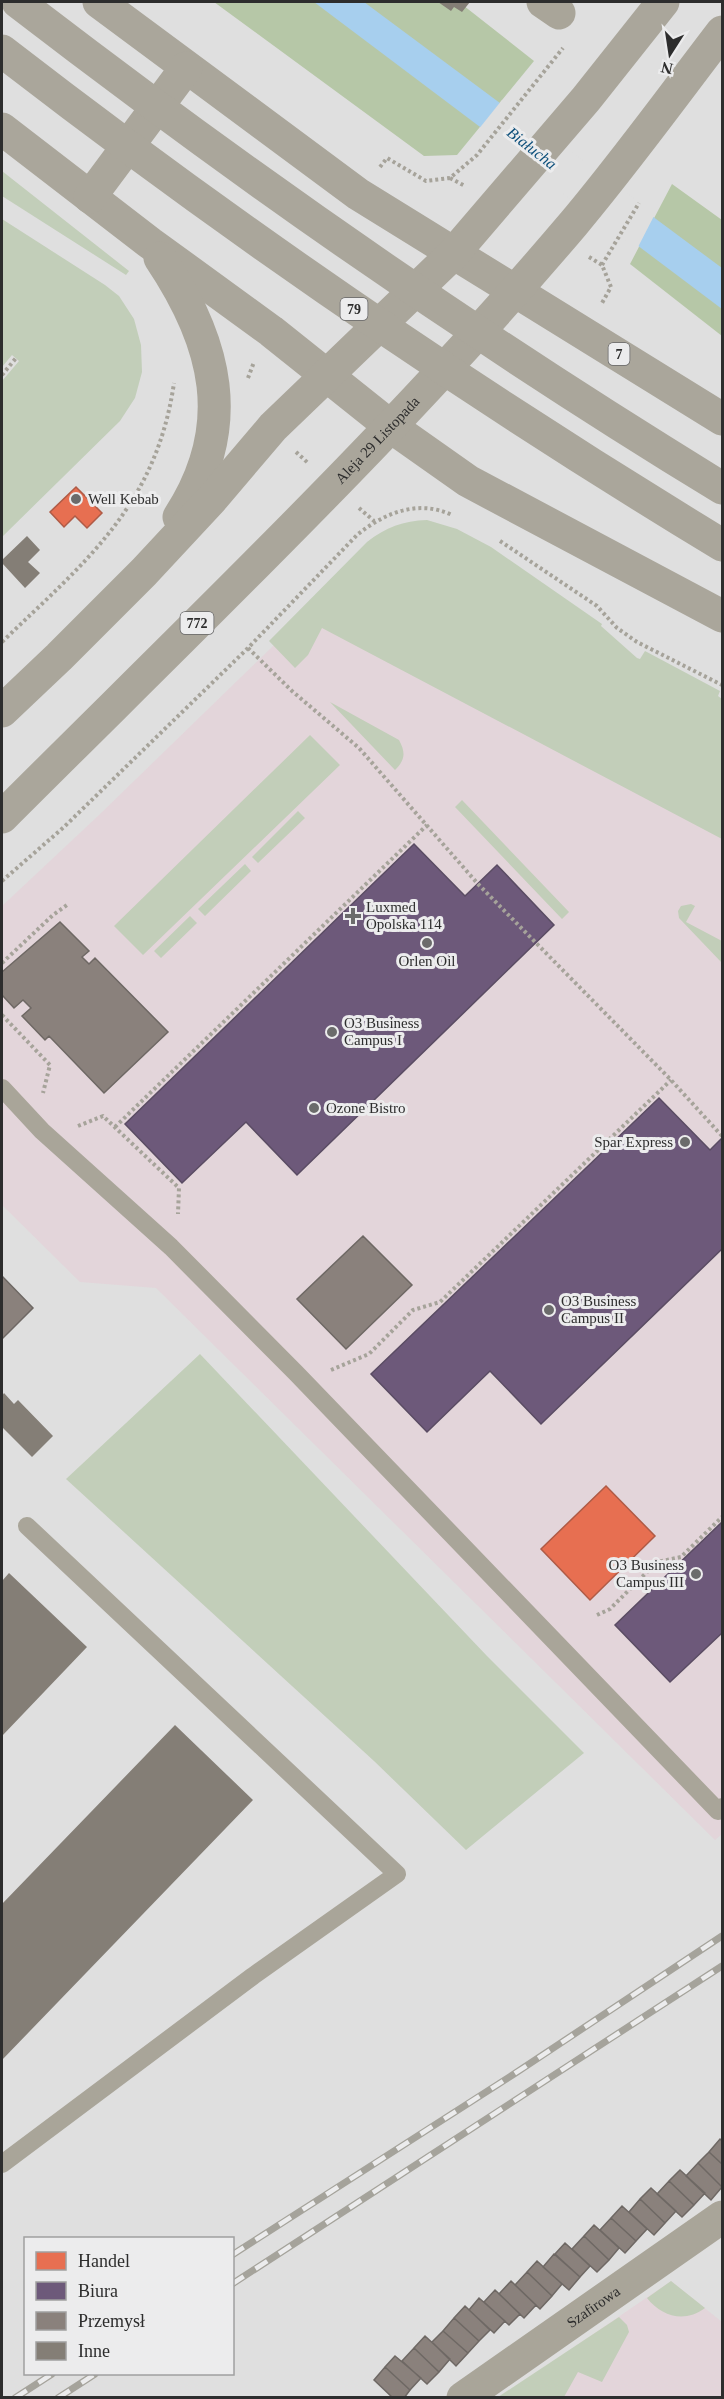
<svg xmlns="http://www.w3.org/2000/svg" width="724" height="2399" font-family="Georgia,serif">
<style>
.commercial{fill:#e3d5da}
.green{fill:#c2ceb9}
.forest{fill:#b6c7a7}
.water{fill:#a7cfee}
.pier{fill:#dfdfdf}
.shops{fill:#e76f51;stroke:#af5b46;stroke-width:1.5}
.offices{fill:#6d597a;stroke:#5a4c63;stroke-width:1.5}
.industry{fill:#8a817c;stroke:#6e6864;stroke-width:1.5}
.building{fill:#847e76}
.lines{fill:none;stroke-linecap:round;stroke-linejoin:round}
.path{stroke:#a6a39a;stroke-width:4;stroke-dasharray:3 3;stroke-linecap:butt}
.service{stroke:#a9a599;stroke-width:18}
.minor{stroke:#a9a599;stroke-width:33}
.primary{stroke:#aaa69b;stroke-width:33}
.rail-casing{stroke:#a5a39b;stroke-width:7}
.rail{stroke:#ececed;stroke-width:4.5;stroke-dasharray:14;stroke-linecap:butt}
.primary-bridge{stroke:#aaa69b;stroke-width:33}
.poi-dot{fill:#6b6b6b;stroke:#ececed;stroke-width:2}
.labels{text-anchor:middle;dominant-baseline:central;stroke-width:6;stroke-linejoin:round;paint-order:stroke}
.shield{fill:#ececed;stroke:#666667;stroke-width:1.5}
.shield-label{font-size:14px;font-weight:bold;fill:#2d2d2d}
.street-label{font-size:15px;fill:#2d2d2d;stroke:#ececed}
.poi-label{font-size:15px;fill:#2d2d2d;stroke:#ececed;text-anchor:start}
.water-label{font-size:16px;font-style:italic;fill:#0e507b;stroke:#ececed}
</style>
<rect width="100%" height="100%" fill="#dfdfdf"/>
<path class="commercial" d="M303,617L722,837V1834L715,1840L156,1288L80,1282L2,1205V906L99,815Z
M671,2281L722,2322V2397L540,2398L564,2354Z"/>
<path class="green" d="M2,171L129,271L126,275L2,196Z
M2,219L105,285L119,296L134,319L141,345L142,372L135,398L120,421L2,537V381L19,361L12,355L2,367Z
M427,520L457,529L491,547L602,624L601,626L637,658L640,659L645,651L720,691L718,696L722,699V839L322,628L308,655L295,668L269,641L367,542C386,527 403,521 427,520Z
M330,702L399,740C406,753 405,760 395,770Z
M310,735L340,765L143,955L114,926Z
M462,800L569,912L562,919L455,807Z
M298,811L305,818L258,863L252,857Z
M245,864L251,871L205,916L198,909Z
M691,904L695,906L686,922L722,941V963L679,918L678,911L681,906Z
M190,916L197,923L161,958L154,951Z
M200,1354L487,1656L584,1753L466,1850L374,1761L66,1479Z
M671,2281L705,2308C685,2323 662,2317 647,2298Z
M619,2317L627,2325L629,2332L602,2382L578,2372L564,2397H498Z"/>
<path class="forest" d="M214,2H459L534,61L457,155L424,156Z
M672,184L722,220V336L630,264Z"/>
<path class="water" d="M314,2H364L722,268V309Z"/>
<path class="pier" d="M502,100L655,214L637,249L478,130Z"/>
<path class="shops" d="M76,487L102,513L87,528L75,516L64,527L50,512Z
M606,1486L655,1536L590,1600L541,1549Z"/>
<path class="offices" d="M414,844L465,896L497,865L554,925L297,1175L246,1122L182,1183L125,1124Z
M659,1098L710,1150L722,1138V1249L541,1424L490,1371L427,1432L371,1374Z
M722,1522V1633L670,1682L615,1625Z"/>
<path class="industry" d="M60,922L89,951L82,957L89,964L95,958L168,1032L104,1093L49,1036L45,1040L22,1016L31,1008L23,1000L14,1008L2,995V972Z
M363,1236L412,1285L346,1349L297,1299Z
M2,1276L33,1308L2,1339Z
M720,2139L722,2141V2164L709,2152Z
M709,2152L722,2164V2187L698,2163Z
M698,2163L722,2187L711,2200L686,2176Z
M680,2170L705,2193L694,2205L669,2181Z
M669,2181L694,2205L682,2217L657,2194Z
M651,2188L676,2211L665,2223L640,2199Z
M640,2199L665,2223L654,2235L629,2212Z
M622,2206L647,2229L636,2241L611,2218Z
M611,2218L636,2241L625,2253L600,2230Z
M594,2225L619,2248L609,2260L584,2236Z
M584,2236L609,2260L597,2272L572,2249Z
M565,2243L590,2266L580,2277L555,2254Z
M554,2254L580,2277L569,2290L543,2267Z
M537,2261L562,2284L552,2296L527,2272Z
M527,2272L552,2296L540,2309L515,2285Z
M511,2281L536,2305L524,2318L499,2294Z
M495,2290L520,2314L509,2325L484,2302Z
M479,2298L505,2321L494,2333L469,2310Z
M465,2306L490,2330L479,2341L454,2318Z
M454,2318L479,2341L468,2353L443,2331Z
M443,2331L468,2353L456,2366L432,2342Z
M425,2336L450,2359L439,2372L414,2348Z
M414,2348L439,2372L427,2384L402,2361Z
M395,2356L421,2378L410,2390L385,2367Z
M385,2367L410,2390L404,2398H393L374,2380Z"/>
<path class="building" d="M438,2H470L462,12L454,7L451,11Z
M27,536L40,550L28,562L40,573L25,588L2,563V560Z
M4,1393L14,1404L18,1400L53,1436L32,1457L2,1427V1396Z
M9,1573L87,1647L2,1736V1581Z
M175,1725L253,1800L2,2060V1904Z"/>
<g class="lines">
<path class="path" d="M380,167L387,158L426,181L450,178L477,155L563,48
M450,178L465,186
M589,257L602,265L611,287L602,303
M602,265L639,203
M2,375L16,358
M248,378L254,362
M296,452L308,463
M359,508L374,521
M500,541L597,606L617,628L637,642L722,685
M2,642C86,561 156,506 174,383
M248,648L292,691L359,748L478,884L671,1080L722,1136
M2,881L64,827L248,648L358,534C385,513 418,499 452,515
M2,963L53,915L67,905
M2,1015L50,1065L43,1093
M78,1126L103,1116L179,1188L178,1214
M115,1127L427,825
M331,1370L369,1354L413,1310L440,1302L671,1080
M597,1615L610,1609L657,1562L681,1557L722,1517"/>
<path class="service" d="M2,1088L42,1131L171,1247L296,1373L718,1811L722,1807
M2,2164L253,1976L397,1874L27,1526"/>
<g class="minor">
<path d="M543,2L559,13"/>
<path id="s1" d="M463,2398L722,2217"/>
</g>
<g class="primary">
<path d="M99,2L358,194L722,419"/>
<path d="M2,129L150,243L271,331L390,426L468,481L722,616"/>
<path d="M90,197L186,68"/>
<path d="M160,258C217,343 238,426 179,517"/>
<path d="M2,711L59,657L144,572L211,500L273,427L454,253L586,99L663,2"/>
<path id="s2" d="M2,817C196,623 396,433 574,223C626,161 673,96 722,32"/>
</g>
<defs>
<path id="rail" d="M232,2255L514,2074L722,1936
M232,2284L722,1966
M15,2398L52,2374
M58,2398L95,2374"/>
</defs>
<use href="#rail" class="rail-casing"/>
<use href="#rail" class="rail"/>
<path class="primary-bridge" d="M18,2C244,176 478,339 722,488
M2,51C232,229 473,394 722,545"/>
</g>
<g class="poi-dot">
<circle cx="76" cy="499" r="6"/>
<path d="M350 907h6v6h6v6h-6v6h-6v-6h-6v-6h6z"/>
<circle cx="427" cy="943" r="6"/>
<circle cx="332" cy="1032" r="6"/>
<circle cx="314" cy="1108" r="6"/>
<circle cx="685" cy="1142" r="6"/>
<circle cx="549" cy="1310" r="6"/>
<circle cx="696" cy="1574" r="6"/>
</g>
<g class="labels">
<g class="shield">
<rect x="340.5" y="298" width="27" height="22" rx="4.5"/>
<rect x="608.5" y="343" width="21" height="22" rx="4.5"/>
<rect x="180.5" y="612" width="33" height="22" rx="4.5"/>
</g>
<g class="shield-label">
<text x="354" y="309">79</text>
<text x="619" y="354">7</text>
<text x="197" y="623">772</text>
</g>
<g class="street-label">
<text stroke="none"><textPath href="#s2" startOffset="532">Aleja 29 Listopada</textPath></text>
<text stroke="none"><textPath href="#s1" startOffset="159">Szafirowa</textPath></text>
</g>
<g class="poi-label">
<text x="88" y="499">Well Kebab</text>
<text x="366" y="907">Luxmed<tspan x="366" dy="17">Opolska 114</tspan></text>
<text x="427" y="961" text-anchor="middle">Orlen Oil</text>
<text x="344" y="1023">O3 Business<tspan x="344" dy="17">Campus I</tspan></text>
<text x="326" y="1108">Ozone Bistro</text>
<text x="673" y="1142" text-anchor="end">Spar Express</text>
<text x="561" y="1301">O3 Business<tspan x="561" dy="17">Campus II</tspan></text>
<text x="684" y="1565" text-anchor="end">O3 Business<tspan x="684" dy="17">Campus III</tspan></text>
</g>
<g class="water-label">
<text transform="translate(532 148) rotate(38)">Białucha</text>
</g>
</g>
<rect width="724" height="2399" fill="none" stroke="#2d2d2d" stroke-width="6"/>
<rect x="24" y="2237" width="210" height="138" fill="#ececed" stroke="#a0a0a0" stroke-width="1.5"/>
<rect x="36" y="2252" width="30" height="18" fill="#e76f51" stroke="#a0a0a0" stroke-width="1.5"/>
<text x="78" y="2267" font-size="18" fill="#2d2d2d">Handel</text>
<rect x="36" y="2282" width="30" height="18" fill="#6d597a" stroke="#a0a0a0" stroke-width="1.5"/>
<text x="78" y="2297" font-size="18" fill="#2d2d2d">Biura</text>
<rect x="36" y="2312" width="30" height="18" fill="#8a817c" stroke="#a0a0a0" stroke-width="1.5"/>
<text x="78" y="2327" font-size="18" fill="#2d2d2d">Przemysł</text>
<rect x="36" y="2342" width="30" height="18" fill="#847e76" stroke="#a0a0a0" stroke-width="1.5"/>
<text x="78" y="2357" font-size="18" fill="#2d2d2d">Inne</text>
<g transform="translate(670 54) rotate(192)" stroke="#ececed" stroke-width="4.5" paint-order="stroke">
<path d="M0-4.5L10 22L0 15L-10 22Z" fill="#2d2d2d"/>
<text y="-9" font-size="16" font-weight="bold" text-anchor="middle" fill="#2d2d2d">N</text>
</g>
</svg>
